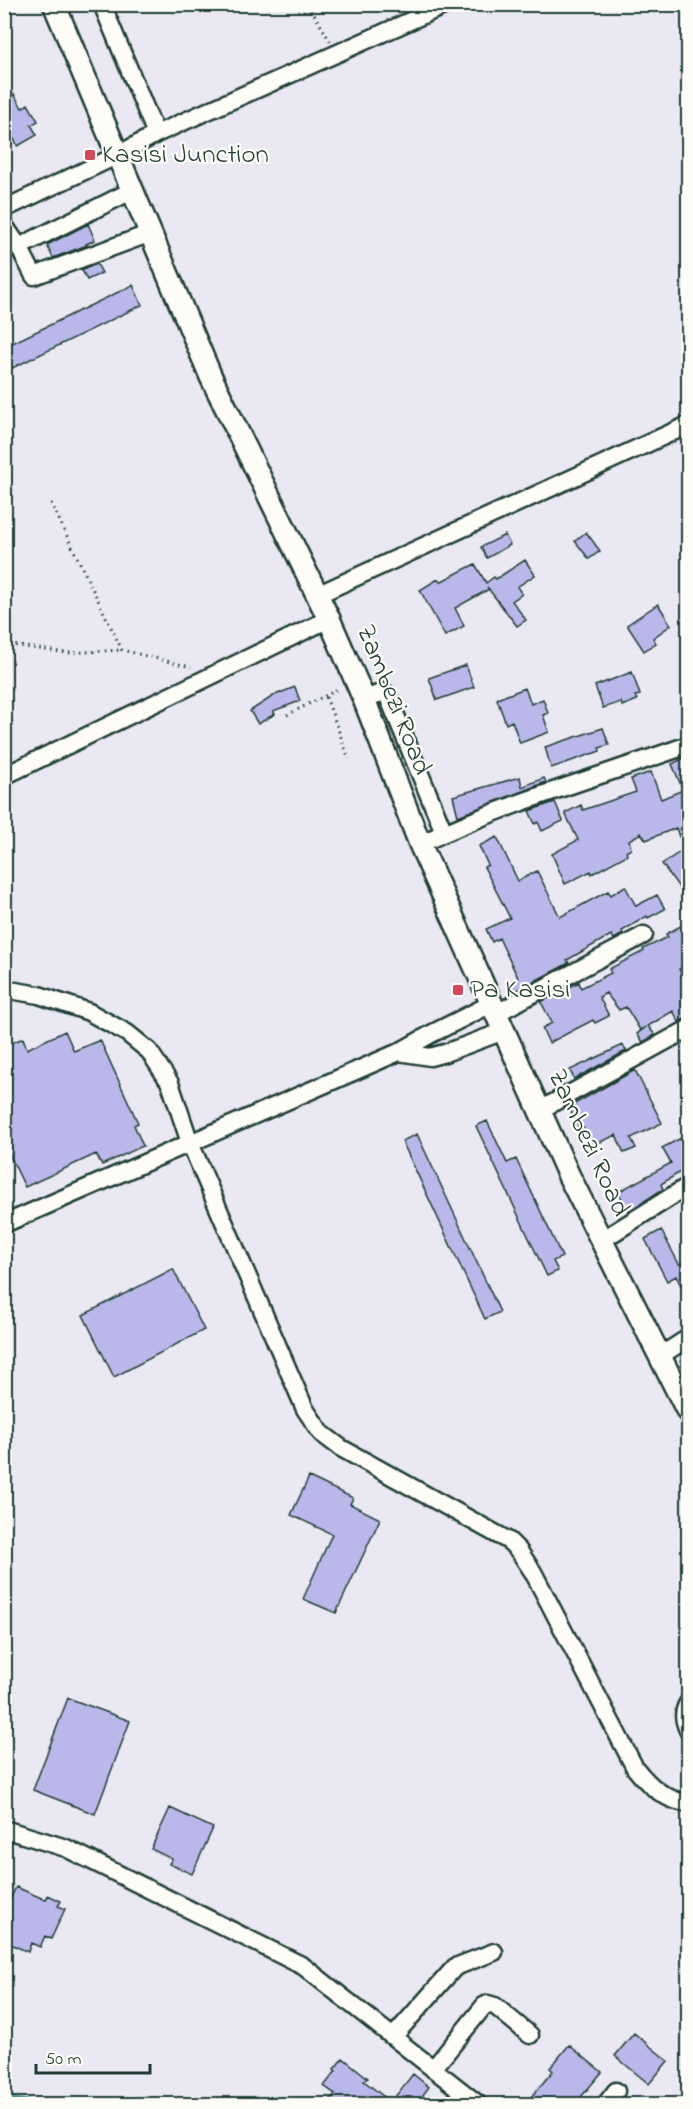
<svg xmlns="http://www.w3.org/2000/svg" width="693" height="2109" font-family="'Indie Flower',sans-serif">
<style>
.lines{fill:none;stroke-linecap:round;stroke-linejoin:round}
.stream{stroke:#549090;stroke-width:4.5}
.building{fill:#bab8ea;stroke:#1f3d34;stroke-width:1.5}
.minor-casing{stroke:#1f3d34;stroke-width:21}
.major-casing{stroke:#1f3d34;stroke-width:26}
.path{stroke:#1f3d34;stroke-width:3;stroke-dasharray:1.5 4.5;stroke-linecap:butt}
.minor{stroke:#fdfcf7;stroke-width:16}
.major{stroke:#fdfcf7;stroke-width:21}
.poi-dot{fill:#d1495b;stroke:#fdfcf7;stroke-width:2}
.labels{text-anchor:middle;dominant-baseline:central;stroke-width:4.5;stroke-linejoin:round;paint-order:stroke}
.poi-label{font-size:27px;fill:#1f3d34;stroke:#fdfcf7;text-anchor:start}
.street-label{font-size:27px;fill:#1f3d34;stroke:#fdfcf7}
</style>
<rect width="100%" height="100%" fill="#e9e8f3"/>
<filter id="ink" filterUnits="userSpaceOnUse"><feTurbulence type="fractalNoise" baseFrequency=".0167" numOctaves="2"/><feDisplacementMap in="SourceGraphic" scale="12" xChannelSelector="R" yChannelSelector="G"/><feConvolveMatrix kernelMatrix="1 2 1 2 8 2 1 2 1" color-interpolation-filters="sRGB"/></filter>
<g filter="url(#ink)">
<g class="lines">
<path class="stream" d="M4,2098L41,2104"/>
</g>
<path class="building" d="M14,94L22,108L28,104L38,121L31,125L37,135L18,146L4,123V100Z
M88,224L95,240L86,244L87,245L53,258L47,245Z
M97,264L102,273L87,280L82,270Z
M133,285L142,305L4,372V347Z
M586,532L600,551L589,559L575,541Z
M505,535L510,545L487,558L481,547Z
M525,560L535,575L517,587L522,594L512,601L526,620L517,626L487,587L489,589L455,608L464,626L445,636L420,590L438,579L440,582L475,564L486,583L494,577L496,579Z
M658,604L671,625L653,638L656,643L644,651L627,625Z
M466,665L474,687L437,700L429,678Z
M632,672L640,695L635,696L637,700L622,706L621,702L603,708L595,686Z
M295,687L300,701L273,711L275,714L258,724L250,711L275,695Z
M525,688L531,704L543,699L548,713L543,715L549,732L520,743L512,721L506,724L497,699Z
M603,728L609,745L599,748L600,751L551,768L545,747Z
M688,756V832L679,837L676,828L646,840L641,833L629,840L631,849L626,852L627,855L592,874L591,871L565,884L552,854L578,840L565,813L581,805L583,810L636,792L631,779L651,772L661,799L683,790L672,764Z
M520,777L522,787L544,778L546,782L458,816L453,796Z
M555,802L563,821L542,831L538,822L535,824L529,811Z
M497,837L518,881L537,871L560,917L608,891L611,895L625,886L636,906L657,895L665,909L648,918L647,916L622,931L623,934L614,939L611,935L567,960L569,963L514,992L509,982L518,978L499,938L492,942L486,929L510,918L484,867L488,865L479,846Z
M683,850L688,859V900L662,864Z
M688,922V964L679,969L688,990V1017L679,1022L673,1011L648,1026L655,1035L643,1042L637,1034L646,1027L640,1030L626,1007L619,1010L606,993L599,997L609,1016L595,1023L593,1020L549,1043L542,1028L552,1023L541,1002L579,982L581,988L611,973L609,969L644,951L643,949L668,937L666,934Z
M65,1031L74,1051L100,1040L138,1123L134,1125L143,1146L102,1165L96,1154L25,1187L4,1143V1046L23,1038L27,1049Z
M623,1045L626,1051L574,1079L570,1070Z
M635,1070L662,1123L631,1138L636,1148L624,1153L616,1135L591,1146L583,1127L579,1129L569,1107Z
M487,1121L507,1163L516,1159L562,1257L553,1261L558,1271L547,1276L476,1126Z
M417,1134L500,1312L485,1319L402,1141Z
M681,1138L688,1149V1167L661,1184L663,1189L629,1211L618,1192L671,1163L662,1148Z
M661,1230L679,1264L688,1260V1299L676,1276L667,1281L645,1239Z
M173,1269L204,1330L114,1377L83,1315Z
M309,1477L353,1498L350,1504L380,1519L336,1613L303,1599L332,1534L291,1515Z
M68,1698L130,1721L95,1814L33,1790Z
M170,1808L213,1828L192,1874L169,1864L172,1859L151,1849Z
M16,1887L46,1900L48,1895L61,1901L58,1906L65,1909L51,1939L45,1936L40,1947L31,1943L28,1952L4,1941V1913Z
M634,2033L668,2061L649,2084L615,2056Z
M569,2045L602,2072L575,2104H525L553,2071L550,2068Z
M343,2058L368,2078L364,2081L393,2104H327L335,2094L324,2086L336,2071L334,2069Z
M413,2074L429,2087L417,2103L410,2098L405,2104H402L394,2098Z"/>
<g class="lines">
<defs>
<path id="minor" d="M102,4L156,134
M133,190L19,247L34,276L151,233
M4,209L118,155L156,134L448,4
M4,225L19,247
M317,595L688,425
M364,699L384,692L387,694L444,832
M4,776L329,619
M420,844C506,803 599,777 688,745
M4,989L39,995L89,1012L127,1033L149,1051L170,1083L190,1143L305,1409L321,1433L341,1448L509,1541L519,1551L533,1572L635,1768C649,1786 666,1801 688,1803
M497,1013L644,935
M399,1052L430,1057L445,1053L504,1031
M540,1110L688,1029
M4,1224L399,1052L433,1033L493,1003
M602,1240L688,1186
M660,1356L688,1338
M688,1703C682,1713 684,1721 688,1730
M4,1829L66,1848L303,1966L478,2104
M393,2037L455,1967L494,1952
M433,2069L484,2006L488,2004L495,2006L530,2035
M606,2104L616,2091"/>
<path id="major" d="M54,4L211,377L329,619L364,699L420,844L569,1176L688,1412"/>
</defs>
<use href="#minor" class="minor-casing"/>
<use href="#major" class="major-casing"/>
<path class="path" d="M308,4L330,41
M51,503L122,650L191,667
M4,642L12,645L67,653L122,650
M326,697L349,759
M287,715L340,688"/>
<use href="#minor" class="minor"/>
<use href="#major" class="major"/>
</g>
</g>
<g class="poi-dot">
<rect x="84" y="149" width="12" height="12" rx="3"/>
<rect x="452" y="984" width="12" height="12" rx="3"/>
</g>
<g class="labels">
<g class="poi-label">
<text x="102" y="155">Kasisi Junction</text>
<text x="470" y="990">Pa Kasisi</text>
</g>
<g class="street-label">
<text transform="translate(393 700) rotate(68)">Zambezi Road</text>
<text transform="translate(588 1143) rotate(65)">Zambezi Road</text>
</g>
</g>
<rect width="693" height="2109" fill="none" stroke="#fdfcf7" stroke-width="24"/>
<rect x="12" y="12" width="669" height="2085" fill="none" stroke="#1f3d34" stroke-width="2" filter="url(#ink)"/>
<path d="M36 2064v9h114v-9" fill="none" stroke="#1f3d34" stroke-width="3"/>
<text x="45" y="2064" font-size="18" fill="#1f3d34" stroke="#fdfcf7" stroke-width="4.5" paint-order="stroke">50 m</text>
</svg>
